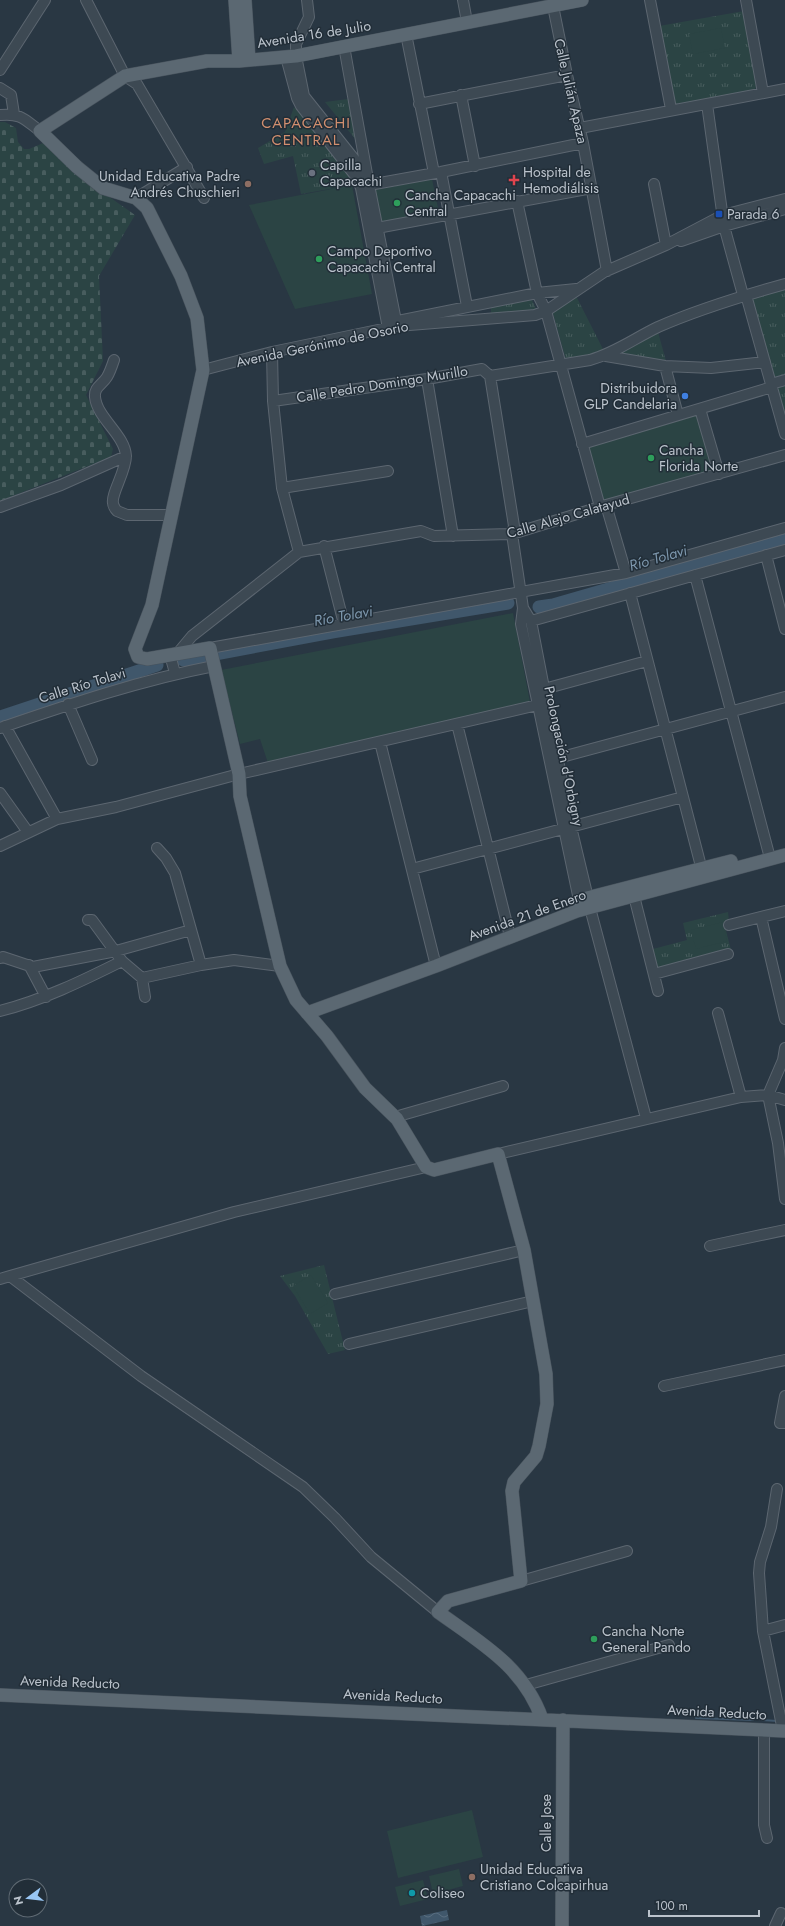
<svg xmlns="http://www.w3.org/2000/svg" width="785" height="1926" font-family="Jost,sans-serif">
<style>
.grass{fill:url(#grass-tufts)}
.cemetery{fill:url(#cemetery-stones)}
.garden{fill:#2b4444}
.water{fill:url(#water-waves)}
.lines{fill:none;stroke-linecap:round;stroke-linejoin:round}
.stream{stroke:#40576b;stroke-width:2}
.river{stroke:#40576b;stroke-width:13}
.minor-casing{stroke:#5c6670;stroke-width:12}
.major-casing{stroke:#47525c;stroke-width:14}
.minor{stroke:#3d4953;stroke-width:10}
.major{stroke:#5b6872;stroke-width:13}
.worship-dot{fill:#6b7280;stroke:#222e38;stroke-width:1.5}
.health-dot{fill:#e0444e;stroke:#222e38;stroke-width:1.5}
.education-dot{fill:#8d6e63;stroke:#222e38;stroke-width:1.5}
.leisure-dot{fill:#2e9e5b;stroke:#222e38;stroke-width:1.5}
.transit-dot{fill:#1a4fb4;stroke:#222e38;stroke-width:1.5}
.shop-dot{fill:#3f7fe0;stroke:#222e38;stroke-width:1.5}
.culture-dot{fill:#0f9aa8;stroke:#222e38;stroke-width:1.5}
.labels{text-anchor:middle;dominant-baseline:central;stroke-width:3;stroke-linejoin:round;paint-order:stroke}
.street-label{font-size:14px;fill:#bbc3cc;stroke:#222e38}
.poi-label{font-size:14px;fill:#bbc3cc;stroke:#222e38;text-anchor:start}
.neighbourhood-label{font-size:15px;letter-spacing:1px;fill:#d28f6f;stroke:#222e38}
.water-label{font-size:15px;font-style:italic;fill:#7d97ad;stroke:#222e38}
</style>
<defs>
<pattern id="grass-tufts" width="24" height="20" patternUnits="userSpaceOnUse"><rect width="24" height="20" fill="#2b4444"/><path d="M3 7l-1-3M5 7V3M7 7l1-3M15 17l-1-3M17 17v-4M19 17l1-3" fill="none" stroke="#485d5e"/></pattern>
<pattern id="cemetery-stones" width="16" height="16" patternUnits="userSpaceOnUse"><rect width="16" height="16" fill="#2b4444"/><path d="M2 7V4a2 2 0 0 1 4 0v3zM10 15v-3a2 2 0 0 1 4 0v3z" fill="#485d5e"/></pattern>
<pattern id="water-waves" width="16" height="10" patternUnits="userSpaceOnUse"><rect width="16" height="10" fill="#40576b"/><path d="M0 5q4-4 8 0t8 0" fill="none" stroke="#5a6e7f"/></pattern>
</defs>
<rect width="100%" height="100%" fill="#293743"/>
<path class="grass" d="M744,11L757,85L754,91L675,104L659,26Z
M356,98L365,151L325,102Z
M294,107L353,179L352,185L301,194L293,156L264,164L258,148L285,132Z
M785,288V374L775,377L752,298Z
M576,296L604,351L566,360L552,310Z
M532,300L536,309L532,311L491,315V307Z
M658,332L666,361L621,353Z
M785,385V420L775,388Z
M728,912L729,922L724,923L731,950L658,968L653,949L687,940L683,923Z
M324,1265L345,1350L328,1354L295,1296L280,1276Z"/>
<path class="cemetery" d="M0,122H5L16,128L18,142L24,149H29L43,143L74,172L135,215L99,276L103,361L86,395L113,449L111,457L0,501Z"/>
<path class="garden" d="M721,28L725,48L693,54L689,34Z
M432,179L439,213L382,225L375,190Z
M352,185L372,294L295,309L249,205Z
M698,414L714,471L604,502L588,445Z
M513,613L530,702L268,763L260,739L240,744L221,670Z
M723,922L727,941L696,949L691,930Z
M311,1275L328,1303L310,1314L293,1286Z
M472,1810L483,1857L398,1878L387,1831Z
M459,1869L463,1886L433,1894L429,1876Z
M423,1880L428,1899L400,1906L395,1887Z"/>
<path class="water" d="M447,1910L449,1920L422,1926L420,1916Z"/>
<g class="lines">
<path class="stream" d="M696,1718L753,1720
M762,1720L777,1721"/>
<path class="river" d="M539,607L553,605L785,538
M183,660L332,632L508,603
M0,717L157,665"/>
<defs>
<path id="minor" d="M86,0L125,76L137,84L204,198
M307,0L309,17L296,44V56L304,96L359,165L369,185L397,326
M463,0L467,22
M650,0L671,109
M746,0L763,93
M553,6L567,75L583,143L607,271
M406,34L434,173
M344,46L369,185L441,172L583,143
M286,57L297,98L301,106L357,178L361,188L388,328
M0,70L45,0
M0,88L11,95L14,114
M461,95L475,166
M419,104L567,75
M707,104L724,226L743,295
M0,115C21,113 24,119 40,131
M580,128L785,89
M441,172L467,306
M654,184L666,245
M136,198L187,167
M517,201L537,293L546,311L600,507
M377,228L592,188
M681,241L724,226L785,209
M746,295L785,434
M398,321L537,293L576,289
M606,356L665,366L711,368L765,362
M114,360C112,366 110,372 107,377C102,385 94,387 95,397C97,418 125,435 126,456C126,471 111,494 113,503C113,505 115,509 117,511L127,515H172
M665,366L678,415
M203,370L272,352L397,326L535,315L546,311L604,272L666,245L723,215L785,199
M490,376L514,526L512,534L523,608L521,624L579,900
M427,379L453,536
M771,384L785,380
M273,401L427,379L482,369L490,376L590,360C615,353 635,338 658,327C699,309 742,296 785,284
M700,409L719,474
M582,444L772,387
M282,488L388,471
M606,505L626,573
M0,507L61,485L126,456
M324,546L344,624
M299,552L421,531L434,536L512,534L606,505L785,455
M766,555L785,629
M695,575L770,858
M630,593L703,874
M523,608L531,621L571,827L588,898
M531,621L785,550
M210,648L626,573L785,528
M177,654L192,636L299,552L282,488L273,401L272,352
M170,655L175,673
M544,689L647,661
M68,704L92,760
M457,724L510,936
M5,726L57,819
M0,728C70,704 141,680 214,666
M380,742L436,966
M558,758L785,697
M0,793L28,832
M0,846L57,819L116,807L239,774L546,703
M157,848L166,858L175,873L201,965
M412,869L683,797
M634,896L658,991
M590,908L646,1118
M761,917L785,1019
M88,920H92L122,961L142,978L145,997
M729,925L785,911
M0,958L3,957L33,967L116,951L191,930
M29,965L46,997
M654,974L728,954
M142,978L201,965L234,960L280,966
M0,1011C43,1000 82,981 122,961
M718,1013L741,1097
M785,1048L783,1060L768,1095L778,1143L785,1199
M395,1117L503,1086
M498,1154L741,1097L768,1095L785,1100
M710,1246L785,1230
M10,1276L234,1212L426,1167
M0,1279L10,1276L141,1376L303,1487L335,1518L371,1557L438,1612
M335,1294L524,1250
M349,1344L533,1301
M664,1386L785,1360
M785,1396L780,1423H785
M777,1489L771,1527L760,1562L759,1573L763,1631L783,1731
M521,1581L627,1551
M763,1631L785,1625
M526,1685L669,1645
M764,1730V1825L767,1838
M775,1926L781,1913"/>
<path id="major" d="M235,0L239,61
M245,0L249,60
M581,910L579,900L731,861
M307,1013L436,966L577,911L785,855
M0,1695L785,1731
M542,1719C524,1667 481,1643 438,1612L448,1601L521,1581L512,1491L514,1482L536,1456L539,1446L547,1404L546,1374L524,1250L498,1154L434,1170L426,1167L397,1119L365,1088L327,1036L296,1000L280,966L240,796L239,774L210,648L147,659L138,657L135,649L152,605L203,370L197,318L181,276L147,208L136,198L103,188L77,167L40,131L125,76L207,61H239L296,56L582,0
M562,1926L563,1720"/>
</defs>
<use href="#minor" class="minor-casing"/>
<use href="#major" class="major-casing"/>
<use href="#minor" class="minor"/>
<use href="#major" class="major"/>
</g>
<circle class="worship-dot" cx="312" cy="173" r="4"/>
<path class="health-dot" d="M512 174h4v4h4v4h-4v4h-4v-4h-4v-4h4z"/>
<g class="education-dot">
<circle cx="248" cy="184" r="4"/>
<circle cx="472" cy="1877" r="4"/>
</g>
<g class="leisure-dot">
<circle cx="397" cy="203" r="4"/>
<circle cx="319" cy="259" r="4"/>
<circle cx="651" cy="458" r="4"/>
<circle cx="594" cy="1639" r="4"/>
</g>
<rect class="transit-dot" x="715" y="210" width="8" height="8" rx="2"/>
<circle class="shop-dot" cx="685" cy="396" r="4"/>
<circle class="culture-dot" cx="412" cy="1893" r="4"/>
<g class="labels">
<g class="street-label">
<text transform="translate(314 34) rotate(-9)">Avenida 16 de Julio</text>
<text transform="translate(571 91) rotate(77)">Calle Julián Apaza</text>
<text transform="translate(322 344) rotate(-12)">Avenida Gerónimo de Osorio</text>
<text transform="translate(382 384) rotate(-9)">Calle Pedro Domingo Murillo</text>
<text transform="translate(568 516) rotate(-16)">Calle Alejo Calatayud</text>
<text transform="translate(82 685) rotate(-17)">Calle Río Tolavi</text>
<text transform="translate(564 756) rotate(78)">Prolongación d'Orbigny</text>
<text transform="translate(527 915) rotate(-20)">Avenida 21 de Enero</text>
<text transform="translate(70 1682) rotate(2)">Avenida Reducto</text>
<text transform="translate(393 1696) rotate(3)">Avenida Reducto</text>
<text transform="translate(717 1712) rotate(3)">Avenida Reducto</text>
<text transform="translate(546 1823) rotate(-90)">Calle Jose</text>
</g>
<g class="poi-label">
<text x="320" y="165">Capilla<tspan x="320" dy="16">Capacachi</tspan></text>
<text x="523" y="172">Hospital de<tspan x="523" dy="16">Hemodiálisis</tspan></text>
<text x="240" y="176" text-anchor="end">Unidad Educativa Padre<tspan x="240" dy="16">Andrés Chuschieri</tspan></text>
<text x="405" y="195">Cancha Capacachi<tspan x="405" dy="16">Central</tspan></text>
<text x="727" y="214">Parada 6</text>
<text x="327" y="251">Campo Deportivo<tspan x="327" dy="16">Capacachi Central</tspan></text>
<text x="677" y="388" text-anchor="end">Distribuidora<tspan x="677" dy="16">GLP Candelaria</tspan></text>
<text x="659" y="450">Cancha<tspan x="659" dy="16">Florida Norte</tspan></text>
<text x="602" y="1631">Cancha Norte<tspan x="602" dy="16">General Pando</tspan></text>
<text x="480" y="1869">Unidad Educativa<tspan x="480" dy="16">Cristiano Colcapirhua</tspan></text>
<text x="420" y="1893">Coliseo</text>
</g>
<g class="neighbourhood-label">
<text x="306" y="123">CAPACACHI<tspan x="306" dy="17">CENTRAL</tspan></text>
</g>
<g class="water-label">
<text transform="translate(658 558) rotate(-16)">Río Tolavi</text>
<text transform="translate(343 616) rotate(-10)">Río Tolavi</text>
</g>
</g>
<g transform="translate(28 1898) rotate(255)"><circle r="19" fill="#222e38" stroke="#5f6a73"/>
<path d="M0-3L7 15L0 10L-7 15Z" fill="#98c6f4"/>
<text y="-6" font-size="11" font-weight="bold" text-anchor="middle" fill="#bbc3cc">N</text>
</g>
<path d="M649 1910v6h110v-6" fill="none" stroke="#bbc3cc" stroke-width="2"/>
<text x="655" y="1910" font-size="12" fill="#bbc3cc" stroke="#222e38" stroke-width="3" paint-order="stroke">100 m</text>
</svg>
